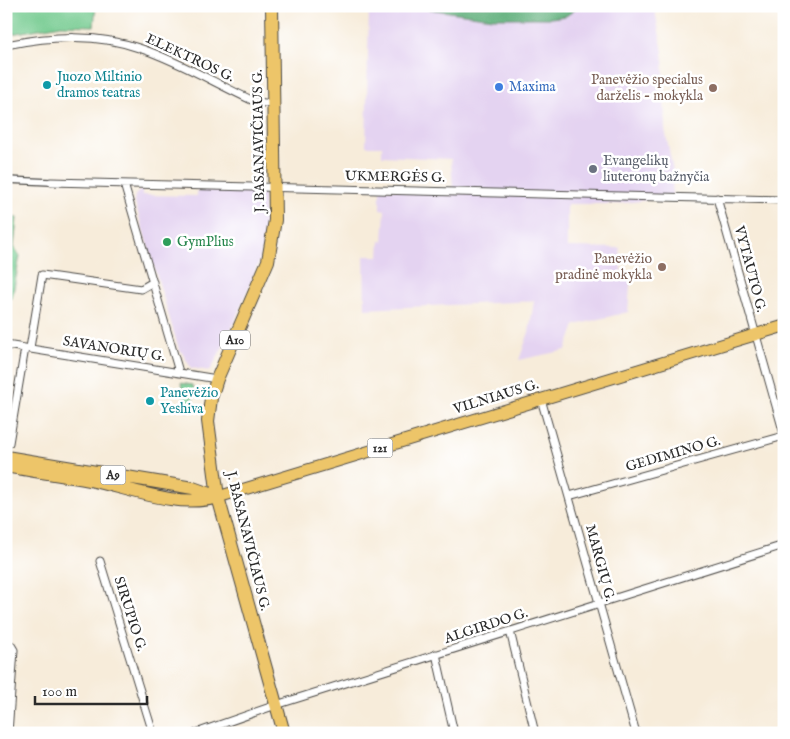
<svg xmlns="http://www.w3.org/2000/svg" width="790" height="739" font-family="'IM FELL English',serif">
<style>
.built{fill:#e4d3f1}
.green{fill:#74cb90;stroke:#507b5e}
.forest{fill:#5faf7a;stroke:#456d52}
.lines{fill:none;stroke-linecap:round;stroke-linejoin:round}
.pedestrian-casing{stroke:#4a4845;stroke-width:8}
.minor-casing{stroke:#4a4845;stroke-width:9}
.primary-casing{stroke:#4a4845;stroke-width:13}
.trunk-casing{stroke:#4a4845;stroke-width:14}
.pedestrian{stroke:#fff;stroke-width:5.5}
.minor{stroke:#fff;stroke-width:7}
.primary{stroke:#edc569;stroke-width:11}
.trunk{stroke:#edc569;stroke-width:12}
.culture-dot{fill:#0f9aa8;stroke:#fff;stroke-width:2}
.shop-dot{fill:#3f7fe0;stroke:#fff;stroke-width:2}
.education-dot{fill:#8d6e63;stroke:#fff;stroke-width:2}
.worship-dot{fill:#6b7280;stroke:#fff;stroke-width:2}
.leisure-dot{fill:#2e9e5b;stroke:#fff;stroke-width:2}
.labels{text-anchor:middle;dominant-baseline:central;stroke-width:5;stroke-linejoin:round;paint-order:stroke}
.shield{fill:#fff;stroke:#6b6b6b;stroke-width:1}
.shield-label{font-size:12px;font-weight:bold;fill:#2b2b2b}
.street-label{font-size:14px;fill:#2b2b2b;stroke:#fff}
.culture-label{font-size:14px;fill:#0d838f;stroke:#fff;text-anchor:start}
.education-label{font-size:14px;fill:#785e54;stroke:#fff;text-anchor:end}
.shop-label{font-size:14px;fill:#366cbe;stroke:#fff;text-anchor:start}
.worship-label{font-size:14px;fill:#5b616d;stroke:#fff;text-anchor:start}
.leisure-label{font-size:14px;fill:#27864d;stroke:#fff;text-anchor:start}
</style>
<rect width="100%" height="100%" fill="#fff"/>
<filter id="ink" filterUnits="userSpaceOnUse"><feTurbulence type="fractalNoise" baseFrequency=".02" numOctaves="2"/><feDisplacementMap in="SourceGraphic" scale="10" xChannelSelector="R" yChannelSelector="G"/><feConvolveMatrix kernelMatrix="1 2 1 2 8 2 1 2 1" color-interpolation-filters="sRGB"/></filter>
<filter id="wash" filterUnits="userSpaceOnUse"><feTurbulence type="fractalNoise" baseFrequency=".0096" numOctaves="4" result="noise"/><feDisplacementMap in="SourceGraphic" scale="20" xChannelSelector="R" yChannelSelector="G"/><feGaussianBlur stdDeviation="1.12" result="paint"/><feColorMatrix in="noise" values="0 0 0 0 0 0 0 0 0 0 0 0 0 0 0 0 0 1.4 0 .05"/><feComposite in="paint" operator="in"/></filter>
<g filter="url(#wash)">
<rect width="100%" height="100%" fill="#f7ecda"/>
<path class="built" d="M369,6H407L492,18H551L566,16L580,6H654L663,52L665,129L673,171L672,197L616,204H567V247L620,248L621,271L631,273L628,312L575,325L566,350L519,360L529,332L534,301L365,309L364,256H379L380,241H383L385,210L380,209V189L453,190L451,159L382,156V146H366Z
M142,189V195L197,196V190L256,192L264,194V242L260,259L230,333L210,371L191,368L178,346L134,200L135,195Z"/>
<path class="green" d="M6,6H96L94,26L61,25L6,35Z
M6,216L17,218L14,247L20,256L12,298L6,300Z
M181,383L192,385L196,392L187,412Z"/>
<path class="forest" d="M407,6H580L566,16L551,18H492Z"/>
</g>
<g filter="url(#ink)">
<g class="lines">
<defs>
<path id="pedestrian" d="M6,180L51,182"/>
<path id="minor" d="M6,45C52,36 97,33 142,49C181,62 218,85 256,102L274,104
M51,182L784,200
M124,184L179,372
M717,198L784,434
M6,345L217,379
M30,348L42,275L141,289L153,282
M541,399L636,733
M9,443L25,348
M569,496L784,436
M100,561L153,733
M510,631L535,733
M6,643L11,645L14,650L8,733
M436,654L454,733
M196,733L276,705L784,545"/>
<path id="primary" d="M218,497L784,326"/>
<path id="trunk" d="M272,6L275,220L268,261L217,379L211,398L208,421L218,497L284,733
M6,457L193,488L218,497
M6,466C34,471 62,475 90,480C130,488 177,509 218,497"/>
</defs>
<use href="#pedestrian" class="pedestrian-casing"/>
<use href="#minor" class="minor-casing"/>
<use href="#primary" class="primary-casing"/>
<use href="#trunk" class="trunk-casing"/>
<use href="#pedestrian" class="pedestrian"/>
<use href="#minor" class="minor"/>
<use href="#primary" class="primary"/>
<use href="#trunk" class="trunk"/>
</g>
</g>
<g class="culture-dot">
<circle cx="47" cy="85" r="5"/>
<circle cx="150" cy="401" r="5"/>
</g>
<circle class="shop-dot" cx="499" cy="87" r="5"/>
<g class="education-dot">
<circle cx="713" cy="88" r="5"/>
<circle cx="662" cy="267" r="5"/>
</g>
<circle class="worship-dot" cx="593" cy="169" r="5"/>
<circle class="leisure-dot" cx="167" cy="242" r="5"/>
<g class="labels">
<g class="shield">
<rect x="220" y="330.5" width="30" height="19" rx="4"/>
<rect x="367.5" y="438.5" width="25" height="19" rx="4"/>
<rect x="100.5" y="465.5" width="25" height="19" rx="4"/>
</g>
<g class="shield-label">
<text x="235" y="340">A10</text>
<text x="380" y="448">121</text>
<text x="113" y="475">A9</text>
</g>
<g class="street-label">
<text transform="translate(190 58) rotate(25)">ELEKTROS G.</text>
<text transform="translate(259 141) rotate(-91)">J. BASANAVIČIAUS G.</text>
<text transform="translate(395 177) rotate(1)">UKMERGĖS G.</text>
<text transform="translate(750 269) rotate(75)">VYTAUTO G.</text>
<text transform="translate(114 349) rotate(9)">SAVANORIŲ G.</text>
<text transform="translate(496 397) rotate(-17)">VILNIAUS G.</text>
<text transform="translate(673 454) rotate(-16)">GEDIMINO G.</text>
<text transform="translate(248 541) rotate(76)">J. BASANAVIČIAUS G.</text>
<text transform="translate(600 563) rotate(75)">MARGIŲ G.</text>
<text transform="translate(130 614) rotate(72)">SIRUPIO G.</text>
<text transform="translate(486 626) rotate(-18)">ALGIRDO G.</text>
</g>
<g class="culture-label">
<text x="57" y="77">Juozo Miltinio<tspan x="57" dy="16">dramos teatras</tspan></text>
<text x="160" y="393">Panevėžio<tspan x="160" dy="16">Yeshiva</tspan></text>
</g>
<g class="education-label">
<text x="703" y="80">Panevėžio specialus<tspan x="703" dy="16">darželis - mokykla</tspan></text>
<text x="652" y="259">Panevėžio<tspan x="652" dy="16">pradinė mokykla</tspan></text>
</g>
<g class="shop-label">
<text x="509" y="87">Maxima</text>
</g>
<g class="worship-label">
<text x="603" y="161">Evangelikų<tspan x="603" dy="16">liuteronų bažnyčia</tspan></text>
</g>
<g class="leisure-label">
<text x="177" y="242">GymPlius</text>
</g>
</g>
<rect width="790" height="739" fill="none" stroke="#fff" stroke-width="25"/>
<path d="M35 696v8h112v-8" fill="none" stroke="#2b2b2b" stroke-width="2.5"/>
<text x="42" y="696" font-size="15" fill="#2b2b2b" stroke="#ffffff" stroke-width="4" paint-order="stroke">100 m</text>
</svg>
